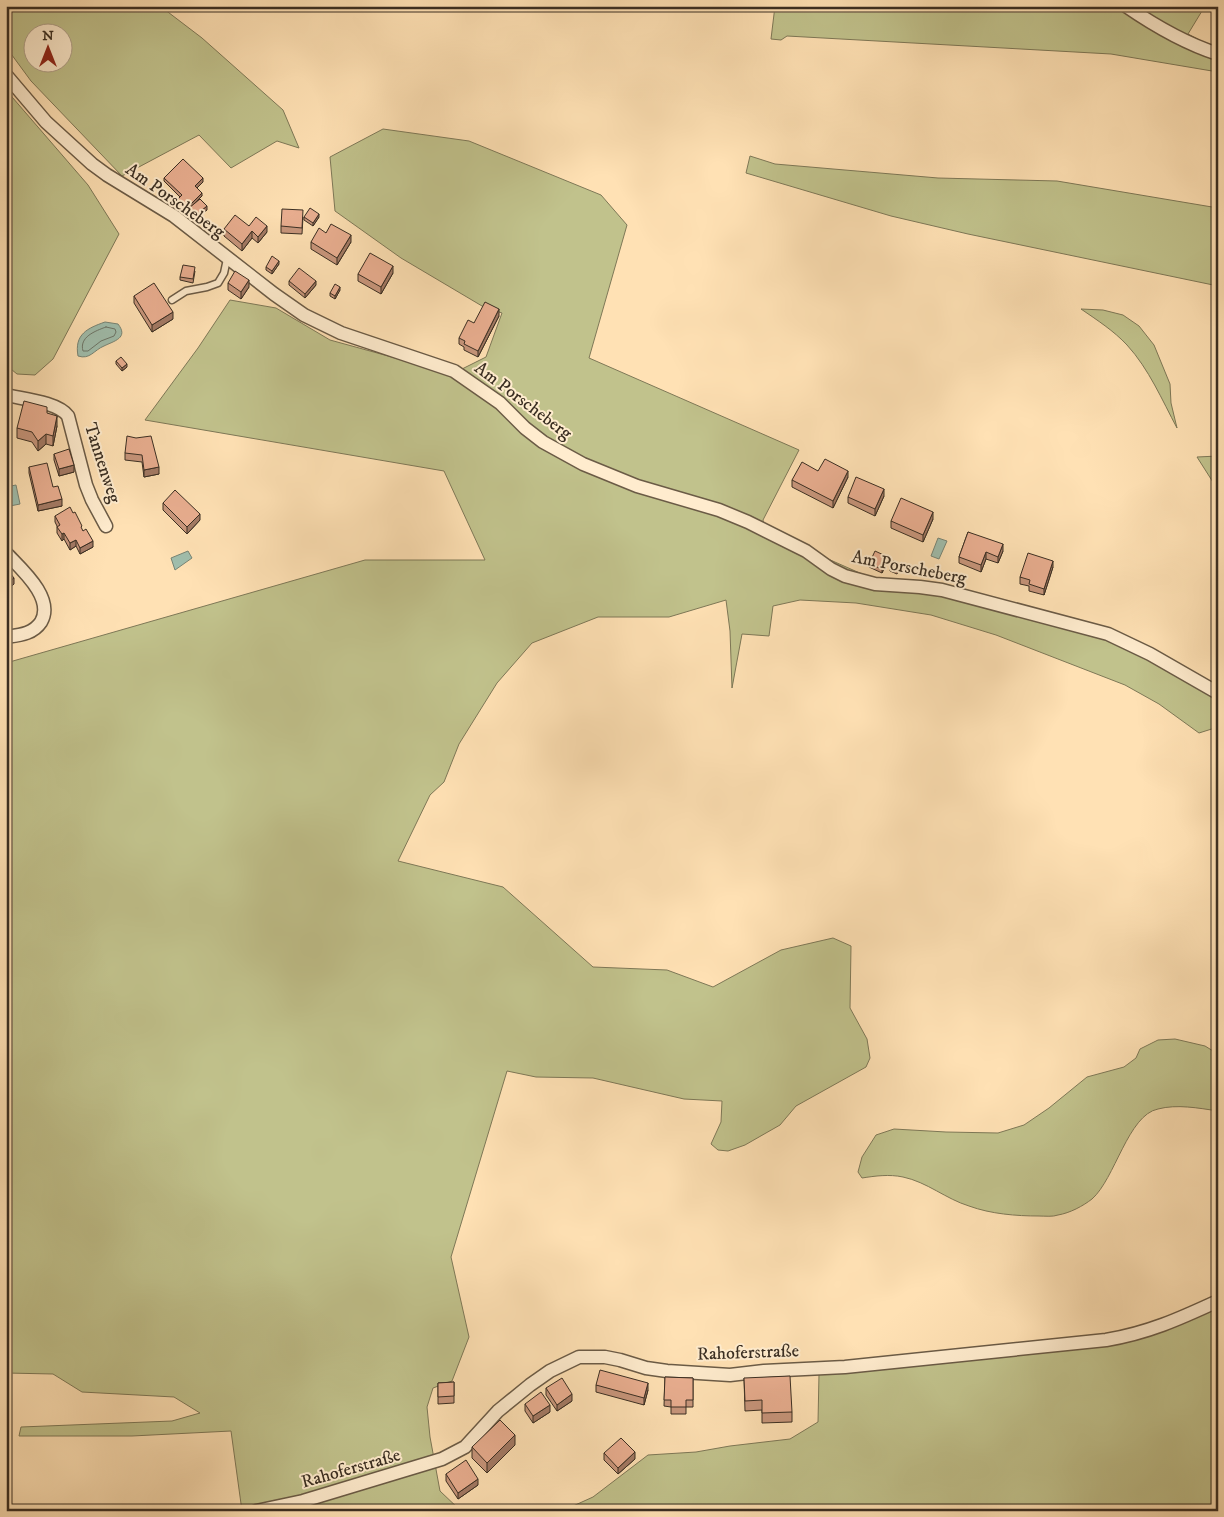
<svg xmlns="http://www.w3.org/2000/svg" width="1224" height="1517" font-family="'IM FELL DW Pica',serif">
<style>
.green{fill:#c1c28c;stroke:#7e7857;fill-rule:evenodd}
.water{fill:#a0bead;stroke:#778475}
.lines{fill:none;stroke-linecap:round;stroke-linejoin:round}
.shore{stroke:#6d7668;stroke-width:1}
.lane-casing{stroke:#6b5b46;stroke-width:9}
.street-casing{stroke:#6b5b46;stroke-width:15}
.lane{stroke:#ffecce;stroke-width:6}
.street{stroke:#ffecce;stroke-width:12}
.wall{fill:#c8967c;stroke:#3a2e22}
.shaded-wall{fill:#a37a65;stroke:#3a2e22}
.building{fill:#e9ae90;stroke:#3a2e22}
.labels{text-anchor:middle;dominant-baseline:central;stroke-width:4;stroke-linejoin:round;paint-order:stroke}
.street-label{font-size:18px;fill:#3a2e22;stroke:#ffecce}
</style>
<rect width="100%" height="100%" fill="#ffe1b4"/>
<filter id="stains"><feTurbulence type="fractalNoise" baseFrequency=".004" numOctaves="4"/><feColorMatrix values="0 0 0 0 .2 0 0 0 0 .09 0 0 0 0 .02 0 0 0 .5 -.17"/></filter>
<radialGradient id="worn" r=".72"><stop offset=".6" stop-color="#630" stop-opacity="0"/><stop offset="1" stop-color="#630" stop-opacity=".3"/></radialGradient>
<path class="green" d="M6,6H160L202,38L283,110L299,148L277,141L231,168L199,135L122,176L31,81L6,47ZM32,32H62V62H32Z
M775,6H1118L1168,39L1218,58V72L1111,54L787,36L781,40L771,39Z
M1136,6H1205L1188,34L1207,44L1197,42Z
M6,90L88,185L119,234L53,359L35,375L17,374L6,365Z
M383,129L469,141L601,195L627,225L589,358L799,450L763,520L765,531L898,590L936,594L1113,640L1178,674L1218,700V727L1199,733L1159,704L1125,685L996,635L931,615L856,603L800,600L773,606L769,636L742,634L732,688L730,631L726,600L669,617H598L532,643L497,683L459,744L444,782L430,795L398,861L503,887L593,967L667,970L713,987L781,950L833,938L851,946L850,1008L867,1039L870,1058L866,1067L796,1106L780,1125L745,1145L728,1151L718,1150L711,1144L721,1122L722,1101L684,1099L593,1078L536,1077L507,1071L451,1257L469,1337L452,1381L433,1388L427,1407L430,1437L440,1491L461,1511H242L231,1431L132,1436H19L21,1427L172,1421L200,1413L174,1397L82,1392L53,1374L6,1373V663L365,560H485L444,471L145,420L198,348L230,300L276,308L330,340L450,373L460,370L486,357L502,313L482,306L401,258L335,211L330,157Z
M750,156L775,164L938,178L1057,181L1218,208V286L968,234L891,216L746,173Z
M1081,309L1103,310L1123,315L1139,326L1154,345L1170,384L1171,403L1177,428C1162,400 1149,369 1127,345C1114,331 1097,320 1081,309Z
M1218,456V490L1197,457Z
M1175,1039L1205,1046L1218,1054V1111C1198,1108 1177,1104 1158,1109C1128,1115 1115,1179 1092,1199C1083,1206 1070,1213 1058,1215C1053,1217 1045,1216 1039,1216C1016,1216 991,1214 969,1206C946,1199 927,1182 903,1177C889,1174 875,1176 862,1178L858,1172L862,1157L876,1135L894,1129L946,1132L998,1133L1024,1125L1049,1108L1087,1077L1124,1067L1136,1058L1140,1049L1158,1040Z
M1213,1310L1218,1314V1511H562L593,1497L648,1455L696,1452L730,1446L790,1439L818,1422L819,1374L1086,1348Z"/>
<path class="water" d="M105,322L118,324C129,338 114,341 104,346C94,350 90,360 78,356C74,334 88,328 105,322Z
M16,485L20,504L10,506L6,487Z
M938,538L947,541L939,559L931,556Z
M188,551L192,558L175,570L171,558Z"/>
<g class="lines">
<path class="shore" d="M106,327L115,329L116,332L114,336L101,341L88,351H83C79,337 95,331 106,327Z"/>
<defs>
<path id="lane" d="M172,300L186,291L207,287L218,283L224,273L227,259"/>
<path id="street" d="M1126,6C1155,26 1184,43 1218,54
M6,75L46,122L92,164L107,175L174,216L274,294L304,315L341,333L454,371L500,403L525,428L543,442L583,464L637,486L719,510L748,522L806,551L831,569L845,576L875,584L920,587L942,590L1108,634L1150,654L1218,693
M6,395C23,399 58,402 68,416L86,485L92,500L106,526
M6,553C21,569 55,598 41,622C33,634 20,635 6,637
M256,1511L303,1501L442,1459L465,1447L498,1411L530,1385L550,1371L579,1357H605L620,1360L646,1368L667,1371L730,1375L764,1371L845,1367L1106,1340C1148,1333 1179,1319 1218,1301"/>
</defs>
<use href="#lane" class="lane-casing"/>
<use href="#street" class="street-casing"/>
<use href="#lane" class="lane"/>
<use href="#street" class="street"/>
</g>
<path class="wall" d="M164,178L203,182L197,188L202,196L194,204L207,210L196,219L189,211V208L187,211L178,203V199L180,197L164,181Z
M303,217L302,234L281,233V226Z
M304,217H319L313,226L304,220Z
M249,226L267,232L258,243L252,238L242,251L224,236V229Z
M326,233L351,242L337,265L311,249V242Z
M279,264L272,274L266,270V267Z
M195,271L193,283L180,280V277Z
M393,273L381,294L358,281V274Z
M289,281L316,285L305,298L289,285Z
M228,283L249,287L241,299L228,290Z
M340,290L335,299L330,296V293Z
M134,296L173,319L152,332L134,303Z
M499,316L478,357L464,350V347L459,344V338L474,323Z
M116,361L127,367L122,371L116,364Z
M47,413L57,426L53,446L46,444L38,451L32,442L17,438V428Z
M136,438L159,474L144,477L142,462L125,460V453Z
M54,454L74,472L59,476L54,460Z
M29,467L53,487L62,506L38,511L29,473Z
M818,471L848,477L833,508L792,487V480Z
M884,496L875,516L848,503V497Z
M163,503L200,520L187,534L163,510Z
M55,516L82,530L93,547L80,554L76,546L70,550L64,539L62,541L57,533V526L55,522Z
M933,519L923,542L891,528V521Z
M968,532L1003,551L998,563L986,559L981,572L959,563V557Z
M888,560L882,573L869,567V564Z
M890,567L900,568L897,574L890,571Z
M1053,567L1044,595L1029,591V586L1020,584V577Z
M665,1377L693,1378V1407H686V1414H671V1407L664,1406Z
M744,1378L792,1412V1422L762,1423V1410L745,1411Z
M454,1382V1403L438,1404V1383Z
M596,1385L648,1390L644,1405L596,1392Z
M546,1388L572,1401L557,1411L546,1395Z
M525,1404L550,1412L533,1423L525,1411Z
M515,1445L487,1473L472,1458V1447Z
M604,1453L635,1459L618,1474L604,1460Z
M446,1474L478,1485L458,1499L446,1481Z"/>
<path class="shaded-wall" d="M203,178V182L195,190V186Z
M202,193V196L187,211V208Z
M207,206V210L196,219V215Z
M319,214V217L313,226V223Z
M267,226V232L258,243V237Z
M252,231V238L242,251V244Z
M351,235V242L337,265V258Z
M279,261V264L272,274V271Z
M393,266V273L381,294V287Z
M249,280V287L241,299V292Z
M316,281V285L305,298V294Z
M340,287V290L335,299V296Z
M499,309V316L478,357V351Z
M173,312V319L152,332V325Z
M127,364V367L122,371V368Z
M57,416V426L53,446V436Z
M46,434V444L38,451V441Z
M74,465V472L59,476V469Z
M159,467V474L144,477V470Z
M848,471V477L833,508V501Z
M884,489V496L875,516V509Z
M62,499V506L38,511V505Z
M933,512V519L923,542V535Z
M200,514V520L187,534V527Z
M64,533V539L62,541V534Z
M76,540V546L70,550V543Z
M93,541V547L80,554V548Z
M1003,544V551L998,563V557Z
M986,552V559L981,572V565Z
M888,557V560L882,573V569Z
M1053,561V567L1044,595V589Z
M14,578V584L6,591V584Z
M648,1383V1390L644,1405V1398Z
M572,1394V1401L557,1411V1405Z
M550,1405V1412L533,1423V1416Z
M515,1435V1445L487,1473V1463Z
M635,1452V1459L618,1474V1468Z
M478,1479V1485L458,1499V1493Z"/>
<path class="building" d="M183,159L203,178L195,186L202,193L187,208L178,199L182,195L164,178Z
M200,199L207,206L196,215L189,208Z
M310,208L319,214L313,223L304,217Z
M282,209L303,210L302,228L281,226Z
M235,215L249,226L256,217L267,226L258,237L252,231L242,244L224,229Z
M331,224L351,235L337,258L311,242L319,228L326,233Z
M370,253L393,266L381,287L358,274Z
M272,256L279,261L272,271L266,267Z
M183,265L195,267L193,279L180,277Z
M299,268L316,281L305,294L289,281Z
M235,271L249,280L241,292L228,283Z
M154,283L173,312L152,325L134,296Z
M335,284L340,287L335,296L330,293Z
M485,302L499,309L478,351L464,344L465,341L459,338L468,320L474,323Z
M121,357L127,364L122,368L116,361Z
M24,401L47,407V413L57,416L53,436L46,434L38,441L32,432L17,428Z
M127,436L136,438L151,436L159,467L144,470L142,455L125,453Z
M69,449L74,465L59,469L54,454Z
M825,459L848,471L833,501L792,480L802,462L818,471Z
M47,463L53,487L58,486L62,499L38,505L29,467Z
M856,477L884,489L875,509L848,497Z
M175,490L200,514L187,527L163,503Z
M901,498L933,512L923,535L891,521Z
M70,507L73,513L75,512L82,526L81,527L83,531L86,529L93,541L80,548L76,540L70,543L64,533L62,534L57,527L60,525L55,516Z
M968,532L1003,544L998,557L986,552L981,565L959,557Z
M875,551L888,557L882,569L869,564Z
M1028,553L1053,561L1044,589L1029,584L1030,580L1020,577Z
M893,561L900,564L897,571L890,567Z
M6,568L14,578L6,584Z
M600,1370L648,1383L644,1398L596,1385Z
M790,1376L792,1412L762,1413V1400L745,1401L744,1378Z
M665,1377L693,1378V1400H686V1407H671V1400H664Z
M562,1378L572,1394L557,1405L546,1388Z
M454,1382V1396L438,1397V1383Z
M541,1392L550,1405L533,1416L525,1404Z
M500,1420L515,1435L487,1463L472,1447Z
M621,1438L635,1452L618,1468L604,1453Z
M466,1460L478,1479L458,1493L446,1474Z"/>
<g class="labels">
<g class="street-label">
<text transform="translate(175 201) rotate(35)">Am Porscheberg</text>
<text transform="translate(523 401) rotate(37)">Am Porscheberg</text>
<text transform="translate(102 463) rotate(72)">Tannenweg</text>
<text transform="translate(909 568) rotate(11)">Am Porscheberg</text>
<text transform="translate(748 1353) rotate(-2)">Rahoferstraße</text>
<text transform="translate(351 1469) rotate(-16)">Rahoferstraße</text>
</g>
</g>
<rect width="1224" height="1517" fill="none" stroke="#ffe1b4" stroke-width="25"/>
<rect x="8" y="8" width="1209" height="1502" fill="none" stroke="#3a2e22" stroke-width="2.5"/>
<rect x="12" y="12" width="1199" height="1492" fill="none" stroke="#3a2e22"/>
<g transform="translate(48 48)"><circle r="24" fill="#ffecce" stroke="#b0a089"/>
<path d="M0-4L9 19L0 12L-9 19Z" fill="#8f2418"/>
<text y="-8" font-size="14" font-weight="bold" text-anchor="middle" fill="#3a2e22">N</text>
</g>
<rect width="100%" height="100%" filter="url(#stains)"/>
<rect width="100%" height="100%" fill="url(#worn)"/>
</svg>
